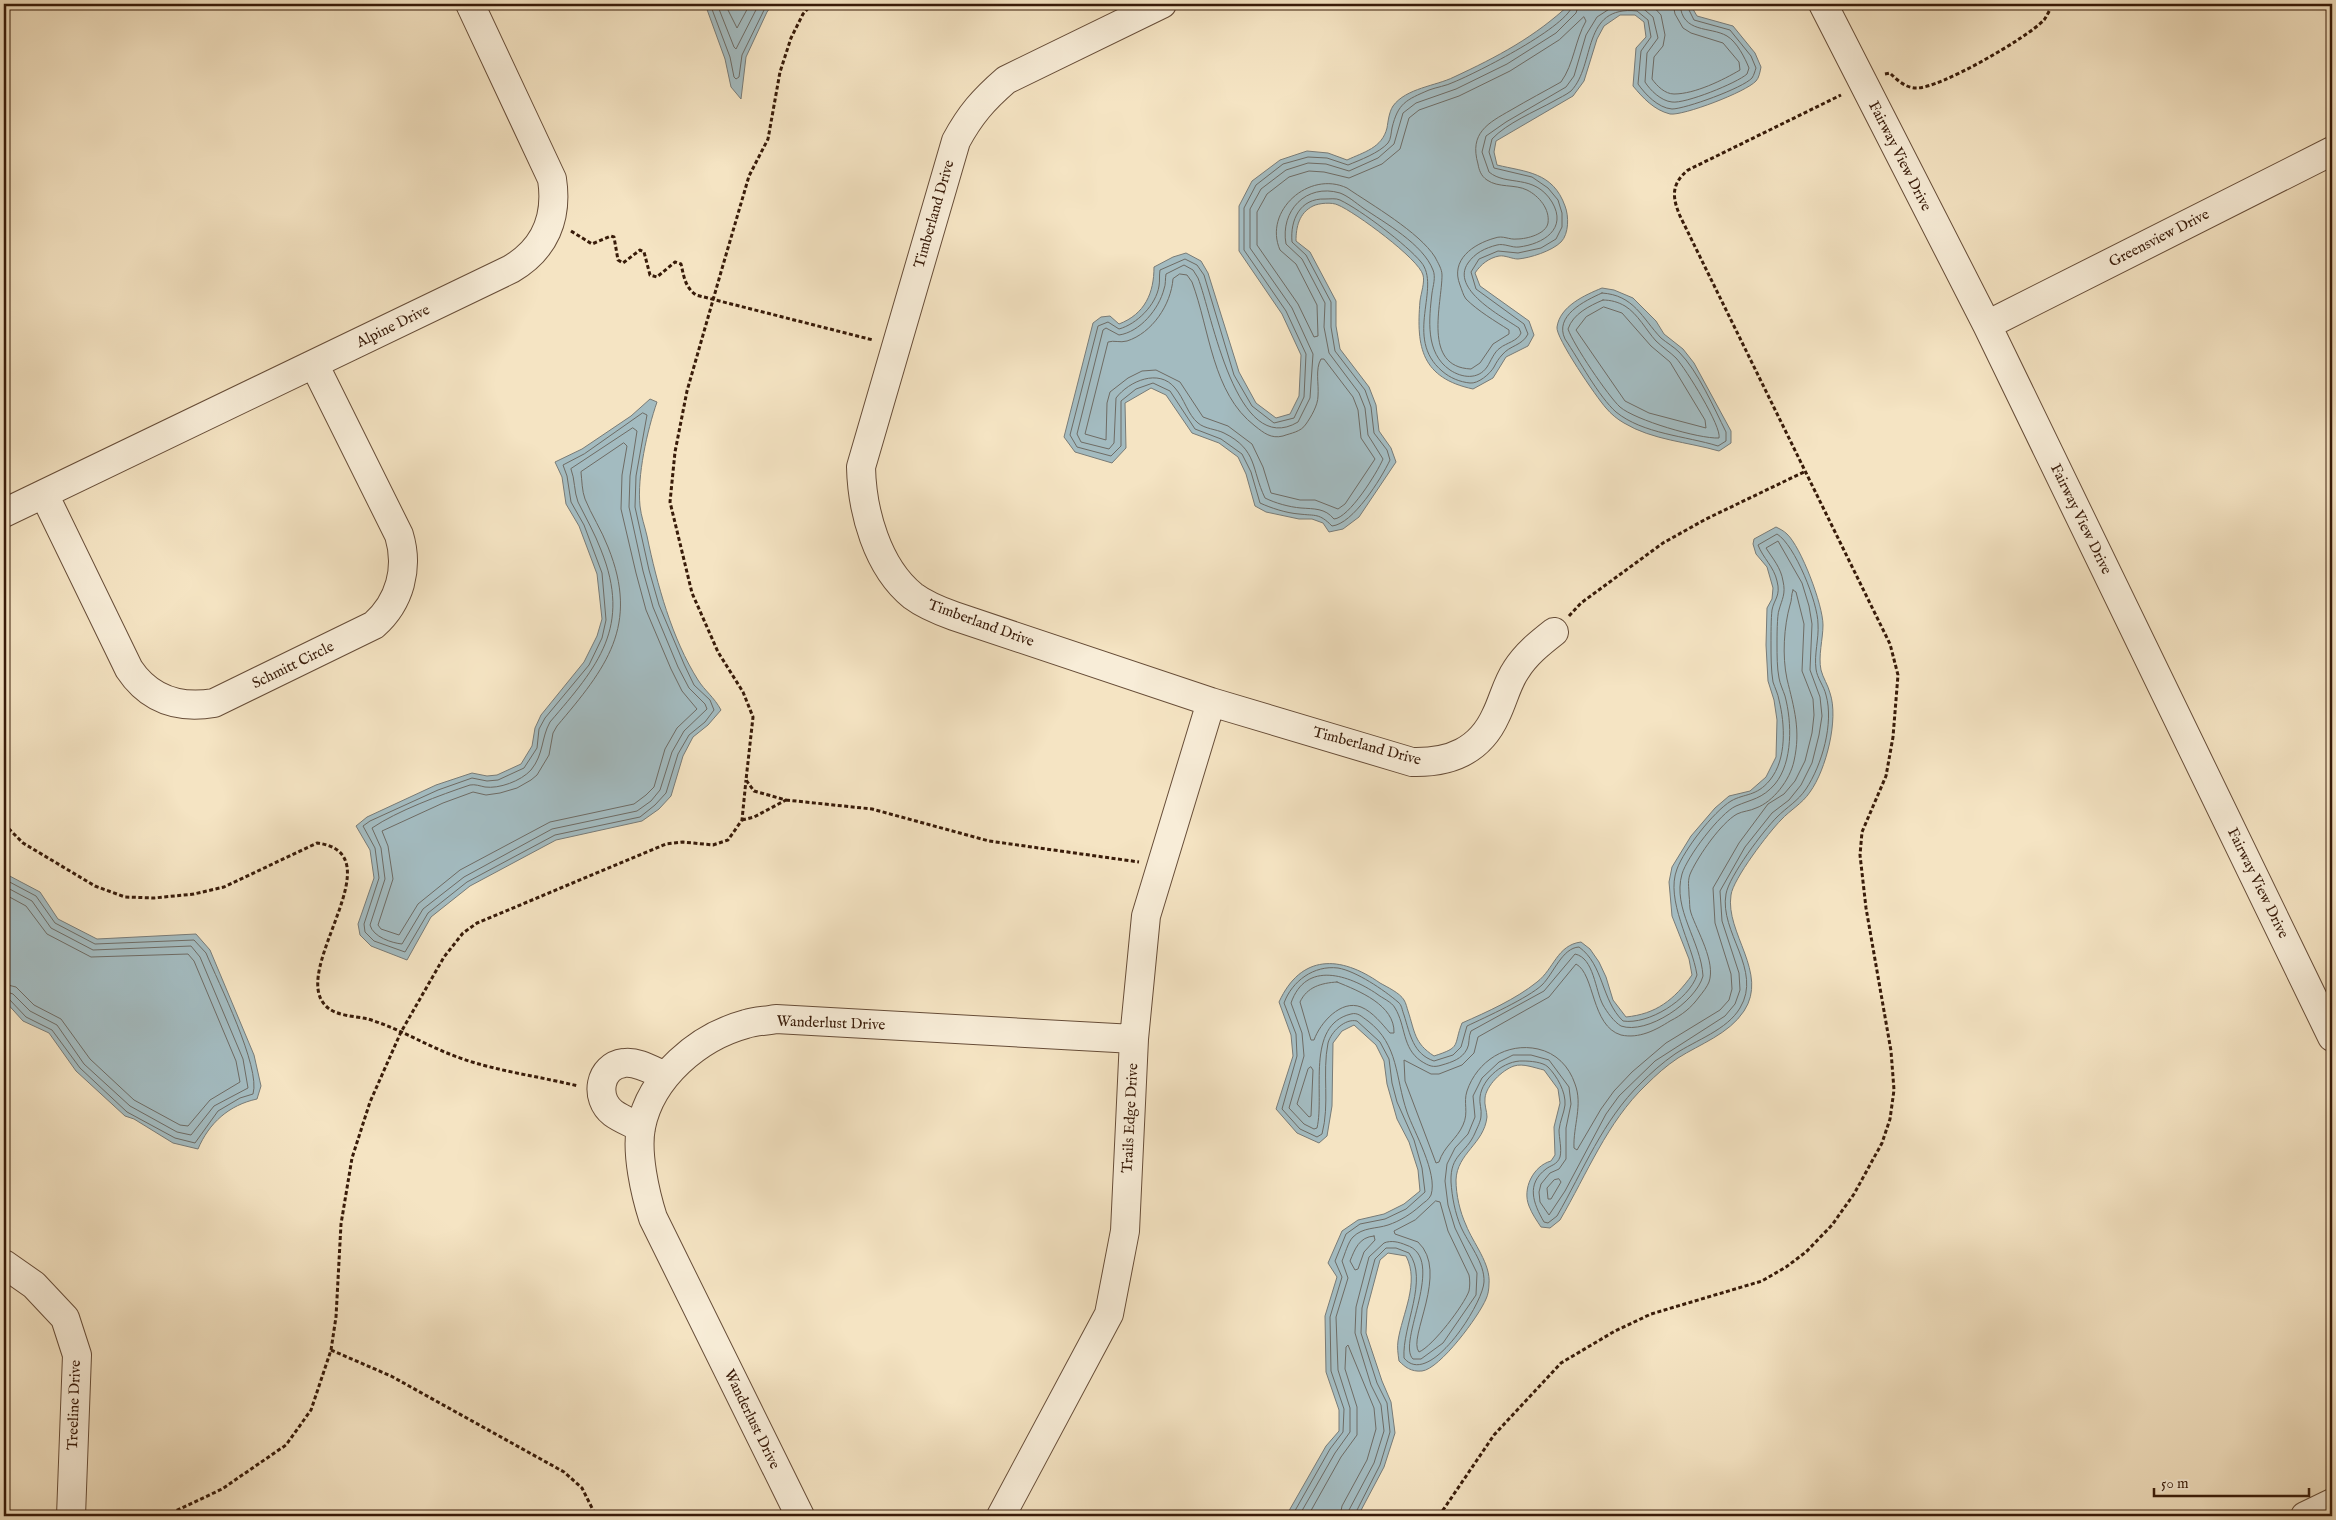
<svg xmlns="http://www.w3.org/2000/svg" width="2336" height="1520" font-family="'IM FELL English',serif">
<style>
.water{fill:#a3bbc0;stroke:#787b77}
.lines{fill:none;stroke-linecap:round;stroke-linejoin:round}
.shore{stroke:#6e6b64;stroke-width:1}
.minor-casing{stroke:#674d38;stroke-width:30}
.path{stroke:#381b09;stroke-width:3;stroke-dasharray:4 2.5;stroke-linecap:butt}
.minor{stroke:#f8edd8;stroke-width:28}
.labels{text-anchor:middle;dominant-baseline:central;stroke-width:5;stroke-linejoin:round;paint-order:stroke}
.street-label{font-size:15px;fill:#381b09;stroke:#f8edd8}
</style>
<rect width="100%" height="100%" fill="#f5e4c3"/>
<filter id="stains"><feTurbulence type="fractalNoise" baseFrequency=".004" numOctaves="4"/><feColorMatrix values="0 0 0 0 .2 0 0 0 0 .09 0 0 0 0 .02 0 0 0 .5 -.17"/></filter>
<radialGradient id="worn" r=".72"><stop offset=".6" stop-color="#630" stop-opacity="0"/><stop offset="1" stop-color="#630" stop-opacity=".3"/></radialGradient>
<path class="water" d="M705,4H773L767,12L746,57L741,99L731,87L725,59Z
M1570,4H1690L1697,16L1733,26L1755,53L1761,67C1760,72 1759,78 1756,81C1746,92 1683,116 1670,114C1654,110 1643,98 1633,86L1636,48L1646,37L1644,22L1635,15H1620L1604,26L1597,39L1584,81L1573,96L1496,141L1494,152L1497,165C1526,172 1553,172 1565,206C1569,216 1569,234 1561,242C1552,251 1530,258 1518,259C1512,259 1505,255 1499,256C1489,258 1481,264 1475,273L1480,286L1529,321L1534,335L1528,346L1506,357L1493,378L1473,389C1422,378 1416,348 1420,301C1421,293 1425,282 1423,275C1419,259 1355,212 1338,205C1332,202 1319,203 1313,206C1299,213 1296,227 1296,241L1310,252L1336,301V326L1340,349L1369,387L1376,405L1379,431L1391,448L1396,462L1359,517L1343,529L1329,532L1323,523L1312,519H1299L1266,512L1255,506L1246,474L1238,457L1219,443L1192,433L1166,395L1151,388L1125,403L1126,448L1112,463L1075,452L1064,437L1093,323L1101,317L1110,316L1119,324C1145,314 1154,293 1154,267L1173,257L1186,253L1201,261L1208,273L1239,372L1256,403L1276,418L1290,414L1299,396L1301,355L1282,314L1239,251V206L1252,181L1280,160L1307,151L1328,153L1347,160C1364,152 1382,148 1387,128C1388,122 1389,112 1393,106C1406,88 1436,86 1454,77C1497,57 1535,37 1570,4Z
M1602,288L1614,290L1633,298L1656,321L1664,334L1683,349L1694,363L1731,431V443L1719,451C1688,442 1652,440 1624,423C1617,419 1611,414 1606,408C1597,398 1555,337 1557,327C1560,306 1585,295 1602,288Z
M650,399L657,402C647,431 637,476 640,506C641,516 645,527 647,536C657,584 672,639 698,680C705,691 714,697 721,710L708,725L693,737L683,756L671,796L659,809L642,821L556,840L470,886L431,917L407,960L371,946L360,935L358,924L374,878L370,850L356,826L367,817L436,785L472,773L487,776L497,775L521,764L532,746L535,728L541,715L584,662L597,636L602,619L597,574L579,526L566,504L562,477L555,462L582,449L631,416Z
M1776,527C1780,529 1784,531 1787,534C1801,547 1823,605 1823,625C1823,639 1818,656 1821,670C1823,678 1828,685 1830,693C1839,719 1826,770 1810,792C1802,804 1790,810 1781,820C1769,832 1733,879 1731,895C1725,933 1769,973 1744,1011C1729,1034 1700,1044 1678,1058C1666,1066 1656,1075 1646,1085C1607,1122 1587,1174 1560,1220L1550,1228L1541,1227C1537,1221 1532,1214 1529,1206C1522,1189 1533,1166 1551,1161L1555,1155L1554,1127L1560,1103L1558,1089L1544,1070C1535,1068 1523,1063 1514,1066C1502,1070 1486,1086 1485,1098C1484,1105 1487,1111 1487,1117C1484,1144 1457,1153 1456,1180C1456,1195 1460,1212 1466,1225C1473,1243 1491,1264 1489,1284C1489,1289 1488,1295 1486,1299C1479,1316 1440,1369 1422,1371C1411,1372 1405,1367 1399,1361C1398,1354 1397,1347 1398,1341C1402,1314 1420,1283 1406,1256L1388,1253L1380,1260L1367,1309L1366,1333L1382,1381L1391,1402L1395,1433L1384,1467L1358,1516H1286L1326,1446L1339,1431V1410L1326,1372L1325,1316L1337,1277L1328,1263L1342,1231L1358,1220L1384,1214L1404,1204L1420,1191L1418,1170L1409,1142L1397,1119L1387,1084L1384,1061L1376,1045L1354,1025L1342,1031L1333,1043L1332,1106L1327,1136L1319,1143L1297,1133L1276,1109L1293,1056L1291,1035L1279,1002C1301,954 1340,955 1380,983C1387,987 1400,993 1404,1000C1406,1003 1407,1008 1408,1011C1415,1032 1414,1043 1434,1056C1462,1047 1453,1046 1462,1023C1487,1012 1516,999 1537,982C1554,969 1557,945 1581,942L1590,949L1599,962L1606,977L1613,1000L1626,1017C1656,1014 1674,1000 1692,975L1689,959L1672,916L1669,882L1672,867L1691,836L1715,808L1729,796L1750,791L1766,777L1776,757L1777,720L1774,700L1768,681L1766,645L1767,608L1772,599L1773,588L1767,567L1756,554L1753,544L1754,539Z
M4,873L40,892L58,919L97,939L196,934L210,950L254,1055L261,1086L257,1099C229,1105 209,1123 198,1149L173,1143L134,1119L125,1116L76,1071L49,1033L23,1021L4,1000Z"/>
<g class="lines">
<path class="shore" d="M710,4L730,57L734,77L736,79L739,77L742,55L767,4
M717,4L734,47L736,49L759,4
M725,4L737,28L750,4
M1573,4C1570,26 1476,73 1454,82C1446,86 1437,87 1429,90C1406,100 1398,103 1392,128C1391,133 1391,139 1388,143C1379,153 1360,160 1348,165L1327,158L1308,157L1283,164L1256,185L1244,208V250L1286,311L1306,354L1304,397L1294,418L1274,423L1252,406L1234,375L1204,275L1197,265L1185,259L1160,270C1159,275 1160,281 1159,286C1156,305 1137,324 1119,329L1108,322L1098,326L1070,435L1077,447L1111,456L1121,446V401L1136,389L1153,383L1170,391L1195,429L1221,439L1242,454L1251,472L1260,503C1271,508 1286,513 1299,514C1316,516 1319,513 1332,526C1353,524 1381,479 1390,460L1387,450L1374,433L1371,407L1365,390L1335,351L1331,327V302L1306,255L1292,242C1290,220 1300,198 1325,199C1330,199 1336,198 1340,200C1361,210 1407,245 1421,262C1442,287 1403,338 1442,371C1450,378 1460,382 1470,383C1478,384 1490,374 1494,367C1496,363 1499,358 1502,355C1510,345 1522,346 1528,334L1524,324L1476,289L1471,272L1479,259L1498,251L1518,253L1541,248L1556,239L1562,227V213L1558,200L1548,188L1532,177L1494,168L1489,152L1492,139C1507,123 1534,112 1554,101C1559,98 1566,95 1571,91C1596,65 1581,5 1637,11L1648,20L1651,37L1641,51L1638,84C1645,94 1658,108 1672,109C1685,109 1743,88 1752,78C1754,75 1755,71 1756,68L1751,56L1730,30L1694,20L1686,4
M1579,4L1576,13L1556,33L1507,64L1456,89L1416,103L1403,113L1394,144L1378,158L1349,171L1326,164L1308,163L1286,170L1261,189L1250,209V248L1292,308L1313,354L1310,398L1298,422C1236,459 1212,313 1198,278L1193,270L1184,265L1166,274C1165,279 1166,284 1164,289C1159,309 1140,332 1119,335L1106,328L1103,330L1077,434L1081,442L1109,449L1114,443L1116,398C1129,381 1159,368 1175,388C1184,398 1188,415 1198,423C1205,429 1216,429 1224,433C1258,450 1251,469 1265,498C1275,503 1289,507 1301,508C1314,509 1325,508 1334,519C1349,518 1377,473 1383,459L1368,435L1365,408L1359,393L1329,353L1324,327L1325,303L1302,259L1286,244C1280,211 1306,183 1340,193C1348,196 1356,203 1363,208C1385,223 1423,244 1433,270C1436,277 1433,286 1432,293C1429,319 1425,353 1450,370C1462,378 1478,380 1487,367C1491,361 1494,352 1500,348C1506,343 1518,341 1521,333L1519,328C1501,316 1450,289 1468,263C1475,253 1485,248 1497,245C1504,243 1512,248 1519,247C1543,244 1568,229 1552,202C1534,173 1507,187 1489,172L1482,152L1486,136L1506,122L1566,87L1574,76L1586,35L1597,17L1617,4L1639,5L1653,17L1658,38L1647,53L1645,82C1650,90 1661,101 1672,102C1685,104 1737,83 1747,74L1749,68C1745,58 1737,42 1727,36C1710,26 1682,34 1680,4
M1651,4L1661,15L1665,35L1663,46L1654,57L1652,79C1657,86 1665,94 1674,94C1695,94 1723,80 1740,70L1739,62L1723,43L1691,33L1683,28L1675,14L1673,4
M1584,17L1586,21C1575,40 1574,64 1561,82C1545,91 1528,100 1511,110C1488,123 1469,133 1478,164C1479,170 1481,176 1487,180C1498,188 1515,184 1527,190C1539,196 1550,209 1548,223C1546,234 1527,239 1517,239C1509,240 1503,235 1495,238C1473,244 1450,260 1460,285C1462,290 1463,295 1466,299C1478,311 1495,321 1509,330V334L1493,344L1480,363L1471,369C1422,367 1442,304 1442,275C1442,269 1438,263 1435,257C1419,232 1372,205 1347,188C1309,170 1263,211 1280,250L1296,264L1317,305L1318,336L1314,337L1298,304L1257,245V212L1267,194L1289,177L1309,171L1324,172L1349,178L1382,164L1400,149L1409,118L1419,110L1459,96L1510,71L1559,40Z
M1180,274L1187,275L1192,282C1210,330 1212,393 1255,426C1264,433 1271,439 1283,436C1291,433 1301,432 1306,424C1311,417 1318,405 1318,396C1319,384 1315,369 1321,359H1324L1353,397L1358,410L1361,438L1375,459L1345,504L1338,509L1315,500H1300L1271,493L1263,467L1252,444L1228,426L1203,417L1180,382L1156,370L1142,371L1128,378L1110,392L1107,403L1106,440L1085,434L1108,342C1114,340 1120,343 1127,341C1152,333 1171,305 1173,279Z
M1602,293C1634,295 1642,318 1661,338C1667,343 1674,347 1679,352C1698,371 1714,408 1726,432V441L1718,446C1686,436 1643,434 1616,412C1599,397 1579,360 1565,339C1554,316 1584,301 1602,293Z
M1603,300C1611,300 1618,302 1625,306C1638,314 1646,330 1656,341C1662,347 1670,352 1676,358C1686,369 1722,427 1719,438C1699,439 1635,420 1620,407C1608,396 1573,344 1568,329C1573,314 1589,306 1603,300Z
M1604,307L1622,313L1651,346L1670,362L1705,420L1706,428L1649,413L1625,401L1576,330L1586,317Z
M643,413L647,415L636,476L635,507L649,570L659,605L684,664L694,685L710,700L714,710L705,722L689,735L678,754L666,793L655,805L640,817L555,835L467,882L428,913L405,952L374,941L365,932L364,924L379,878L375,848L363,826L370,821L438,790L472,778L487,781L498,780L524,768L537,748L539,729L545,718L589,665L602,638L606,620L602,573L584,525L571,502L567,476L563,465L584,454Z
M633,428L637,431L630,476L629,507L643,571L653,607L678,667L689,688L705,704L707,709L684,731L672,752L660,790L651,801L637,811L552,829L464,877L423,909L402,944C392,943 373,937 370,925L385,879L381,848L372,828C397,811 440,795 470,785C475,784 480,786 485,787C499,789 521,781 531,770C544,754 541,738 550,722C598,666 632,627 601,550C595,534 586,518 578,502C574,492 575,479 571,469Z
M624,443L627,446L622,475L621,509L636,573L646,610L671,669L682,691L697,709L677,728L665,749L654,787L646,795L634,804L550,822L460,870L418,904L399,935L381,929L378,925L393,879L388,846L382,831L443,803L473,792L486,795L500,793L517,788L531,780L537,775L549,755L553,733L557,726C606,668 640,626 608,547C602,531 591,514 585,499C582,491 582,481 581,472Z
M1793,590L1796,592L1804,624L1802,671L1813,699L1814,715L1812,733L1805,761L1795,781L1784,794L1768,804L1739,843L1713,888L1715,923L1731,974L1732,989L1729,1000L1720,1010L1666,1043L1632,1072L1614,1091L1601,1109L1577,1150L1574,1148C1573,1126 1583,1105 1575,1084C1569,1066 1556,1053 1538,1049C1507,1042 1477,1061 1467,1091C1463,1103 1469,1112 1463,1125C1457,1139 1444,1146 1439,1162L1436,1163L1405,1081L1404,1060L1431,1074H1439L1462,1065L1474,1053L1478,1037L1549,997L1576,964C1595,974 1591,1026 1621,1035C1639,1039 1656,1030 1670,1021C1682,1015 1691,1008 1699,997C1703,992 1707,987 1709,982C1716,962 1697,931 1691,913C1689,908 1690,901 1689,895C1689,887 1687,880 1691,872C1699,855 1721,823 1737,814C1743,811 1750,811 1756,808C1773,802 1790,780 1794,761C1801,730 1794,708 1787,679C1782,656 1784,626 1790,605C1792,600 1791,595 1793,590Z
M4,879L36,896L55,923L95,944L194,940L206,953C218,982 261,1067 253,1094L240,1098L218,1111L195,1143L175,1138L127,1112L80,1068L52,1030L26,1017L9,999L4,998
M4,886L32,901L51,928L93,950L191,946L200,957L243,1059L248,1088L214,1106L191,1135L177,1132L130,1106L84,1064L57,1025L30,1011L13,994L4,991
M4,894L26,906L47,934L91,957L188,954L194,961L236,1061L240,1082L210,1100L188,1126L180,1125L134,1100L90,1059L61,1019L34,1005L16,987L4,984
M1337,982C1359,991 1395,1005 1394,1033H1390C1382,1024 1373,1012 1361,1007C1341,999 1320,1023 1314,1040H1311L1300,1002C1307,987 1321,983 1337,982Z
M1311,1067L1313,1070L1311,1116L1309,1117L1297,1104L1308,1069Z
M1559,1179L1561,1182L1551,1199H1548L1547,1188L1554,1180Z
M1436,1201L1440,1202L1448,1231L1469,1275C1470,1280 1470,1286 1469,1291C1464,1305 1433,1346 1419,1352C1407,1338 1450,1272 1418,1242L1395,1234L1394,1231L1415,1220Z
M1374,1236L1375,1240L1364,1252L1358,1269L1355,1270L1350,1261C1355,1249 1359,1237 1374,1236Z
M1292,1516L1330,1449L1343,1432L1344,1409L1331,1371L1330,1317L1342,1277L1335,1261L1346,1234L1360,1224L1385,1219L1406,1209L1425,1192L1422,1168L1414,1140L1397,1102L1392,1083L1389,1059L1380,1042L1357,1021C1345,1018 1331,1032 1328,1043C1322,1073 1330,1104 1322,1134L1317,1137L1300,1129L1282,1109L1297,1056L1296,1034L1284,1003C1292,981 1314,965 1338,968C1356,971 1384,990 1398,1002C1402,1005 1402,1010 1404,1015C1410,1034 1413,1054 1434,1061L1453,1055L1461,1047L1467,1026C1486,1017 1528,998 1542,985C1554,973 1562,948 1579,947C1604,965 1601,1000 1623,1021C1648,1025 1689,1000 1697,975C1692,943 1665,900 1677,869C1684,850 1713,812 1731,801C1745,793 1756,797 1770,780C1787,759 1785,724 1779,700C1778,694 1775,688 1773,682C1771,671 1771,655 1771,644C1771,635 1771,618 1772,610C1774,599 1781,596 1777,581C1774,567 1763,558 1758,545L1777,534C1795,545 1818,603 1818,624C1819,639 1814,654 1816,669C1817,678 1824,686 1826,695C1834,723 1822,765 1806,789C1798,801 1787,807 1777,817C1764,830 1729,876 1726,894C1719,932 1763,970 1740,1008C1727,1030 1696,1040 1675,1054C1662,1063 1651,1073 1641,1083C1603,1120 1583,1171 1557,1216L1548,1223L1544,1222C1533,1203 1526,1184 1546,1169C1551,1165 1557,1165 1560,1157C1562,1149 1559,1138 1559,1130C1560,1121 1564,1113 1565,1105C1566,1092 1557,1076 1548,1067C1543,1062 1530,1061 1523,1061C1505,1060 1482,1078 1480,1097C1479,1103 1482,1110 1481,1116C1481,1121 1477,1128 1475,1133C1466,1154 1450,1154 1451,1182C1452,1197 1455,1213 1461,1227C1468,1243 1485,1263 1484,1282C1483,1304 1429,1389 1404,1358C1402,1326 1429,1280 1409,1253L1396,1248H1386L1375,1259L1362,1308L1361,1333L1377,1383L1387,1403L1390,1432L1380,1465L1354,1516
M1299,1516L1335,1453L1350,1432V1408L1338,1370L1336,1317L1348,1278L1342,1261C1345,1254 1348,1242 1353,1237C1363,1227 1376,1229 1388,1225C1400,1221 1411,1214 1420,1206C1424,1202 1429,1200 1431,1195C1438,1173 1414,1132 1407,1112C1395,1077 1399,1045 1368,1021C1362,1017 1358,1012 1351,1014C1305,1025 1325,1094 1317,1128L1314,1129L1304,1124L1289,1108L1304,1056L1302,1033L1291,1003C1306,960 1349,975 1377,994C1382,998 1392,1002 1395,1008C1406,1026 1402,1048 1421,1061C1429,1066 1433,1068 1442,1065C1452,1062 1462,1059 1467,1049C1470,1044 1468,1037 1471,1031L1544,991L1575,954C1594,958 1595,990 1603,1005C1607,1012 1614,1022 1621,1026C1647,1035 1696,1002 1703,976C1701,941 1672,909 1682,874C1687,857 1720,813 1736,806C1752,799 1762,799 1775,784C1793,762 1792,722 1785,696C1783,690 1780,684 1779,678C1777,668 1777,655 1777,644C1777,638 1777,615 1779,610C1782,599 1786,594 1783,581C1781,568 1773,559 1766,548L1778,541L1802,583L1809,606L1812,624L1810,670L1820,697L1822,716L1819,735L1812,763L1801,785L1789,800L1772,813L1745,847L1720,891L1722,921L1739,973L1740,990L1735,1004L1725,1016L1655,1061L1619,1096L1606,1114L1565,1191L1549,1215L1540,1202L1539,1192L1541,1184L1550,1173L1559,1169L1566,1159V1128L1571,1104L1569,1087L1549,1060L1531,1055H1513L1499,1062L1482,1078L1473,1096L1475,1117L1468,1134L1455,1148L1447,1164L1445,1181L1448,1205L1455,1228L1477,1273L1476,1295L1443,1343L1421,1359H1413C1396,1343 1448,1258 1406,1245C1399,1242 1391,1240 1384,1243L1369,1257L1356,1307L1355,1333L1371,1385L1381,1405L1384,1431L1374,1463L1349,1510L1348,1516
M1308,1516L1341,1457L1357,1435V1407L1345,1369L1346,1347L1348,1345L1374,1408L1376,1429L1367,1460L1342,1506L1340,1516"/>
<defs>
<path id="minor" d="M1162,4L1006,80C983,100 970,115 956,141L861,467C862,511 877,567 913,596C925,605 940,611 954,616L1211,702L1412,762C1450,763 1480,751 1496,715C1503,701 1507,683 1516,670C1526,654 1540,643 1554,632
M1823,4L1987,325L2332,1037
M1987,325L2332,151
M44,494L129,669C149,699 178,709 214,703L374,625C400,602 409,568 399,535L314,364
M4,513L511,269C545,249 558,218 552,179L470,4
M641,1128C632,1123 621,1119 613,1113C594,1098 599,1066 624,1063C638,1061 653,1071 665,1076
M4,1264L34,1285L65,1318L77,1355L71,1516
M800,1516L653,1218C645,1193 636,1153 641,1127C651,1077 698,1037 746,1024C756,1021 766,1021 776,1019L1134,1039
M1001,1516L1109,1314L1125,1231L1134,1039L1146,916L1211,702
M2305,1516L2332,1503"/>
</defs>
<use href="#minor" class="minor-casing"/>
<path class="path" d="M1885,74L1890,73C1897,80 1906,88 1916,88C1939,89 2027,38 2044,20C2047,16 2050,9 2053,4
M571,231L592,244L611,236L614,237L618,260L623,263L640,250L644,252L650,275L657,277L675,262L681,264C684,277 685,287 696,295L873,340
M1569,616L1581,603L1663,543L1706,519L1806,471
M786,800L872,809L989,841L1139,862
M742,820L754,817L786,800L754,791L746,780L753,717L743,692L718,652L692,593L670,502L675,452L687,391L721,272L749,176L768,139L780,72L791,38L803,14L812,4
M4,824L23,843L95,886L125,897L154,898L194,894L224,887L317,843C397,853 290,968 325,1005C334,1016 355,1016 368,1019C401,1029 430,1048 463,1059C497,1071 542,1077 578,1086
M331,1350L391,1376L564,1472L582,1488L596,1516
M165,1516L222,1489L286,1445L311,1410L331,1350L336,1317L341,1224L352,1158L370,1102L401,1032L444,957L463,933L477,923L666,844L683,842L713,845L728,840L742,820L746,780
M1439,1516L1494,1435L1561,1363L1615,1331L1651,1314L1762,1281L1786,1267L1806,1252L1832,1225L1854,1194L1882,1143L1890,1119L1894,1090L1891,1051L1866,908L1860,855L1862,832L1886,776L1893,737L1898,675L1890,644L1680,216C1672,197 1671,184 1688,170L1841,95"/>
<use href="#minor" class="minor"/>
</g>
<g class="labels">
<g class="street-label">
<text transform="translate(1900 156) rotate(63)">Fairway View Drive</text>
<text transform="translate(934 214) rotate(-74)">Timberland Drive</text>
<text transform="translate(2159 238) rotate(-27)">Greensview Drive</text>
<text transform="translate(393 326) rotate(-26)">Alpine Drive</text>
<text transform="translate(2081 519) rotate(64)">Fairway View Drive</text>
<text transform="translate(981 623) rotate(20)">Timberland Drive</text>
<text transform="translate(293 665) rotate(-26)">Schmitt Circle</text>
<text transform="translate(1367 746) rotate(15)">Timberland Drive</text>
<text transform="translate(2258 883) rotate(64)">Fairway View Drive</text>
<text transform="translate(831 1023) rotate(2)">Wanderlust Drive</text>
<text transform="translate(1130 1118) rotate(-87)">Trails Edge Drive</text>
<text transform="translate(74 1405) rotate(-88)">Treeline Drive</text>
<text transform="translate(752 1419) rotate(64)">Wanderlust Drive</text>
</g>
</g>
<rect width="2336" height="1520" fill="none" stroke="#f5e4c3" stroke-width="20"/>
<rect x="5" y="5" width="2326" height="1510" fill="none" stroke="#381b09" stroke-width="2.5"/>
<rect x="10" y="10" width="2316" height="1500" fill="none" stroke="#381b09"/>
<path d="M2154 1488v8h155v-8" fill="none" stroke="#381b09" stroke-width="2.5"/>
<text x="2161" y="1488" font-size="15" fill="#381b09" stroke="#f8edd8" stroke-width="4" paint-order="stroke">50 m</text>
<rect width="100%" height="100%" filter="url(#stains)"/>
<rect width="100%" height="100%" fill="url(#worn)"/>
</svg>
